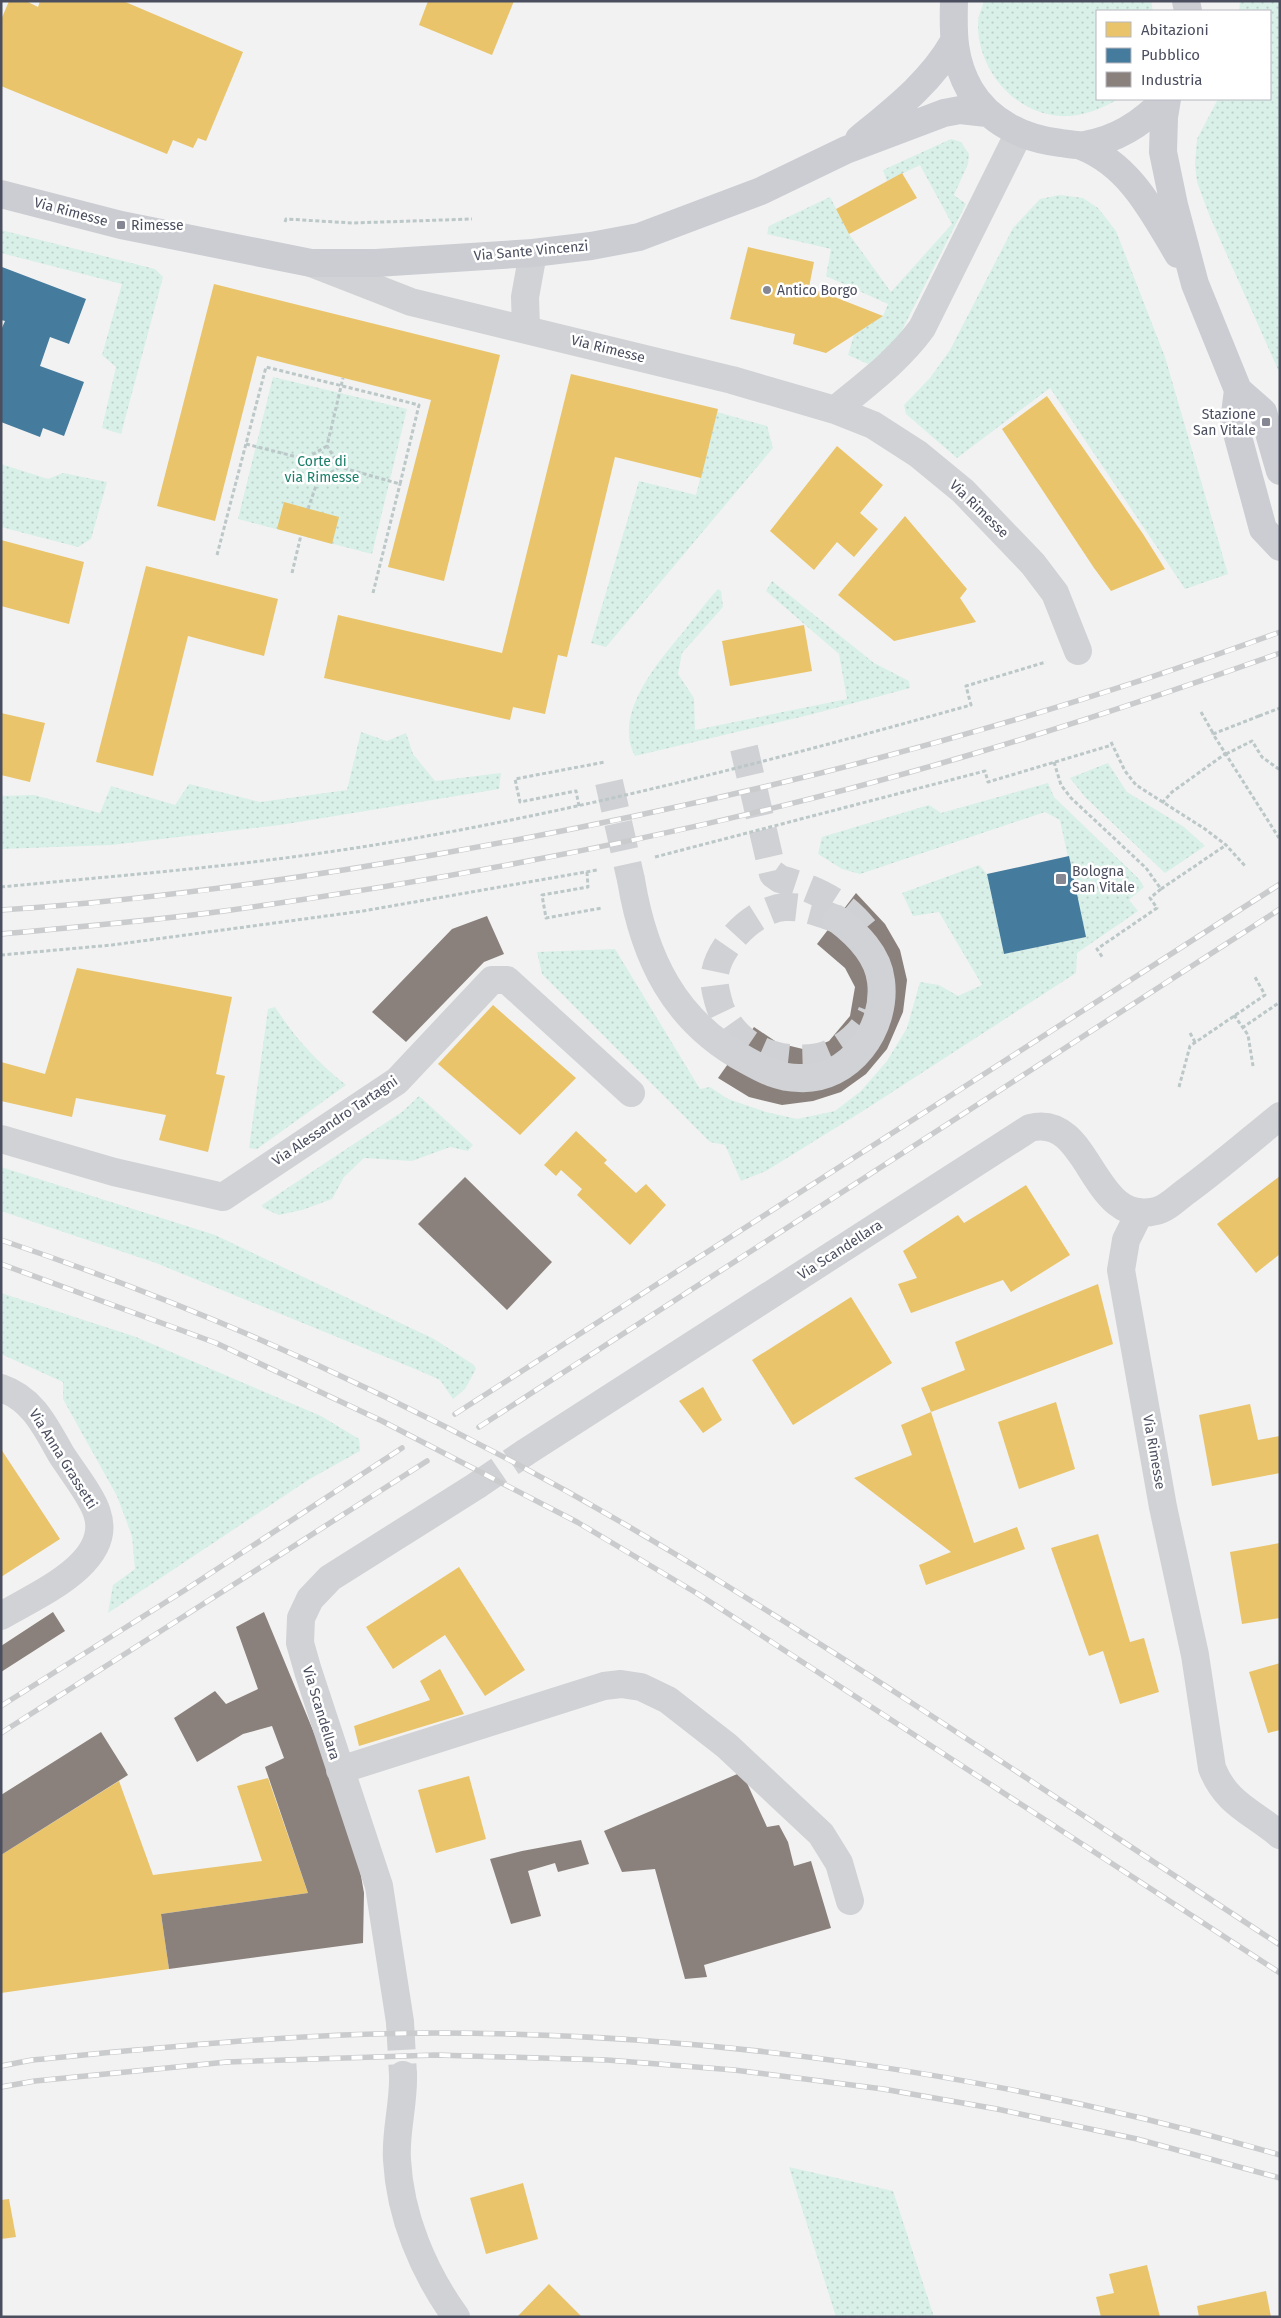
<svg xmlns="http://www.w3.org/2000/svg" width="1281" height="2318" font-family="'Fira Sans',sans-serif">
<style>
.grass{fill:url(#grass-dots)}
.homes{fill:#e9c46a}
.public{fill:#457b9d}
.industry{fill:#8a817c}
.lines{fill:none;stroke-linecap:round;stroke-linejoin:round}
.minor-tunnel{stroke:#d0d1d4;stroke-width:28;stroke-dasharray:28 14;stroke-linecap:butt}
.path{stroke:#bcc7c8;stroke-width:3;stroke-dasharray:4 2.5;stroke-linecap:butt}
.minor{stroke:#d1d2d5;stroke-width:28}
.major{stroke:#cbcdd2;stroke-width:28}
.rail-casing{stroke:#cacbcd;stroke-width:5.5}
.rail{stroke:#fff;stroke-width:4;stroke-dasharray:11;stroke-linecap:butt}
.poi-dot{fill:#858792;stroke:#fff;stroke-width:2}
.labels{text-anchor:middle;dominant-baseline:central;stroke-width:5;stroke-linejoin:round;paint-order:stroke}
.street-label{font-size:14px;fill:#4a4e5e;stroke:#fff}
.poi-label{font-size:14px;fill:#4a4e5e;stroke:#fff;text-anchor:start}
.park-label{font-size:14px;fill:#1b7f6a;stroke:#fff}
</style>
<defs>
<pattern id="grass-dots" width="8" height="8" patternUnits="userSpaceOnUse" patternTransform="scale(1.25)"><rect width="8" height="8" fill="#d8f0e8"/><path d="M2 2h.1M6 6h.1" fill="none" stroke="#bbcfc9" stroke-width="1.8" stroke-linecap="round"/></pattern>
</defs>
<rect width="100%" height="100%" fill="#f2f2f2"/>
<path class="grass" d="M984,1H1151L1153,11H1097V99H1119C1103,107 1088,115 1069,116C1019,119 977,72 978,23C978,16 982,8 984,1Z
M1240,1H1280V374L1210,217L1197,182L1195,164L1197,139L1218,99H1270V11H1239Z
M951,139L961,142L969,154L968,164L954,195L966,204L897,340L868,364L848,355L854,335L883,316L888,304L826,276L831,249L767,234L769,226L830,197L849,234L891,292L952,224L920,165L887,181L883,170Z
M1060,195L1083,198L1098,208L1116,231L1165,357L1228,574L1185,589L1050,388L957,458L906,414L904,405L930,378L950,350L1013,228L1040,199Z
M1,230L155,269L163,277L121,434L102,428L116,367L102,355L122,284L1,253Z
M273,377L407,409L372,554L238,519Z
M717,412L767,426L773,448L606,647L591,643L639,481L696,495Z
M1,464L48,479L63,473L107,482L91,539L78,547L1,527Z
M772,581L874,663L909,681L910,688L809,715L635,756C612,714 659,661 684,631C695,617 706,602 718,589L721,591L723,607L682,653L678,674L694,698L695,730L847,699L839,654L766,591Z
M361,732L387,741L406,733L413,754L435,781L501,773L499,789L280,825L111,845L1,849V796L34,795L100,813L111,786L175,805L189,784L260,802L347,790Z
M1108,763L1127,792L1184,827L1205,846L1165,873L1085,797L1070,778Z
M1048,783L1054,797L1139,879L1144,887L1129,900L1138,911L1077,953L1076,973L866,1109L766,1171L741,1181L725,1145L710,1142L542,974L537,952L615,949L700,1089L710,1087L728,1099L766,1112L797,1119L835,1111L861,1091L887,1061L907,1028L920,982L939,985L958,996L982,985L939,912L913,916L902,893L979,865L987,874L1004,954L1085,937L1060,820L1045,812L860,874L842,869L818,854L822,837L929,805L941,813Z
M275,1007C295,1038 317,1062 346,1085L257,1149L249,1148L268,1009Z
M419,1096L473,1145L468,1151L450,1147L412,1161L364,1158L344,1177L332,1199L302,1210L279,1215L263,1208L262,1205L402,1112Z
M1,1167L215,1235L434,1339L474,1365L476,1369L465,1389L453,1399L440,1380L420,1371L156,1263L1,1211Z
M1,1293L136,1337L321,1416L359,1439L360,1451L308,1480L108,1613L113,1585L135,1569L132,1536L117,1496L63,1399V1382L1,1354Z
M789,2167L893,2191L934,2317H836Z"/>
<path class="homes" d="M9,1H26L38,7L40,1H123L243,52L206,141L198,138L193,148L173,140L167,154L1,86V20Z
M428,1H514L492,55L419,25Z
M902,173L917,198L849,234L836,209Z
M748,247L814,262L809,287L883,316L826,353L793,344L795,334L730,319Z
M214,284L500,355L444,581L388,567L431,400L257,356L215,521L157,506Z
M571,374L718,409L701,478L615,457L567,657L558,655L545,714L513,707L510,720L324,678L338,615L502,653Z
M1047,396L1143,534L1165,569L1111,591L1094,568L1002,429Z
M837,446L883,485L860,513L878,529L854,557L837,542L814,570L770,531Z
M284,502L339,517L332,544L277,529Z
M905,516L967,589L960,598L976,622L894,641L838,595Z
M1,540L84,562L69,624L1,606Z
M146,566L278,599L264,656L188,636L153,776L96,762Z
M804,625L812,671L730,686L722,641Z
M1,713L45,723L30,782L1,775Z
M77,968L232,997L216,1074L225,1076L208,1152L159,1140L166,1115L76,1098L72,1117L1,1101V1062L45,1074Z
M493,1005L576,1078L520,1135L438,1064Z
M576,1131L607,1160L604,1163L636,1193L646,1184L666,1205L630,1245L577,1195L582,1189L561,1170L556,1176L544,1165Z
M1280,1176V1254L1256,1273L1217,1224Z
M1026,1185L1070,1255L1011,1292L1003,1280L911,1313L898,1284L917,1278L903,1251L958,1215L964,1223Z
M1098,1284L1113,1344L931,1412L921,1388L965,1370L955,1342Z
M851,1297L892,1363L793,1425L752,1360Z
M703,1387L722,1420L703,1433L679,1401Z
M1056,1402L1075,1469L1019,1489L998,1422Z
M1250,1404L1258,1440L1280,1436V1473L1212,1486L1199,1415Z
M931,1412L974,1543L1017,1527L1025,1549L926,1585L919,1565L951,1552L854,1478L912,1455L901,1425Z
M1,1449L60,1539L1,1577Z
M1098,1534L1130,1642L1144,1638L1159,1692L1120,1704L1103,1651L1089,1656L1051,1548Z
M1280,1543V1618L1242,1624L1230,1552Z
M459,1567L525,1670L485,1696L445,1635L393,1669L366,1627Z
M1280,1663V1730L1268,1733L1249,1672Z
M440,1669L464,1714L359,1746L354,1726L430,1700L420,1681Z
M469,1776L486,1839L436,1853L418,1790Z
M268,1778L308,1893L161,1914L169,1969L1,1993V1855L119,1781L153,1875L262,1861L237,1786Z
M523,2183L538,2239L486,2254L470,2198Z
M9,2199L16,2237L1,2239V2200Z
M1147,2265L1160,2317H1101L1096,2297L1114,2293L1109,2274Z
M549,2284L582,2317H517Z
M1266,2291L1271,2317H1199L1197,2306Z"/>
<path class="public" d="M2,267L86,299L69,344L50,337L40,366L84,382L64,436L43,428L40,437L1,422V330L5,321L1,320Z
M1069,856L1086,937L1004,954L987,874Z"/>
<path class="industry" d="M856,893L885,924L900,950L907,980L903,1012L887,1049L866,1074L841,1092L813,1101L782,1105L749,1097L718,1078L754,1027L778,1043L807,1050L829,1041L850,1016L855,987L845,968L817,944Z
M487,916L504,954L484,962L406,1042L372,1012L452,929Z
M465,1177L552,1262L507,1310L418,1224Z
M53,1612L65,1631L1,1672V1646Z
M264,1612L317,1740L357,1853L364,1893L363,1943L169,1969L161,1914L308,1893L265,1767L284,1758L272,1726L243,1734L197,1762L174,1718L215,1691L226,1704L258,1689L236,1627Z
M101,1732L128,1775L1,1855V1795Z
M742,1772L767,1827L779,1825L788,1842L794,1866L811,1861L831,1928L704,1965L707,1977L685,1979L655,1869L622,1872L604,1831Z
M581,1840L589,1864L558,1872L555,1863L528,1871L541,1916L511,1924L490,1859L522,1851Z"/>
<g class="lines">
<path class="minor-tunnel" d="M744,748L773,874L780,879C819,890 844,902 869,935
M609,782L631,880
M837,919C820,913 803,906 785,907C755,909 720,944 715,973C713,984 717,997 720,1007C736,1048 777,1064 818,1057C839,1053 864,1033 872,1012
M476,1486L526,1452
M400,2022L403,2075"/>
<path class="path" d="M285,222L286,219L352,223L472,219
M246,444L305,459
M327,446L305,459L318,480L340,467L327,446L343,378
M308,509L318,480
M217,555L266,367L419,405L400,484L340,467
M292,573L301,535
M373,593L400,484
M1201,712L1213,733
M1259,716L1213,734L1279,838
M1259,716L1280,708
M1111,742L1125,771L1136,785L1205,829L1226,845L1246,867
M1226,754L1252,741L1262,757L1280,770
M1054,762L1061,785L1071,798L1146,868L1161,889L1150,898L1157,908L1097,949L1103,958
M1162,803L1172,792L1225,754L1224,752
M579,806L576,791L520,802L515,779L605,762
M655,857L985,771L988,782L1112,745
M587,872L588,887L542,895L546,918L602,908
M1,887C103,877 206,869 307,855C533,824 752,766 971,705L966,686L1046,662
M1161,889L1226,845
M1,955L112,945L363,911L597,870
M1234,1015L1248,1035L1253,1066
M1242,1028L1280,1002
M1190,1033L1195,1042
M1179,1087L1190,1046L1265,995L1255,977"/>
<path class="minor" d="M311,263L411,302L732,380L835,410L873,425L918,454L963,491L1033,564L1055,593L1078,651
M526,329L525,297L533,253
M835,410C866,384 898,361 922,328L1019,133
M631,880C644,958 674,1021 746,1060C764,1070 779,1078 799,1078C850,1081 887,1028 881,981C878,954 857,934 837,919
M1,1139L114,1172L223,1197L397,1081L492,980H507L631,1093
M1140,1212L1126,1240L1121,1270L1163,1507L1195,1655L1212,1768C1226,1804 1253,1812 1280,1835
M1,1388C33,1399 45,1426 61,1454C71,1470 92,1496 97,1513C114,1563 36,1595 1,1616
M526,1452L1030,1128C1091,1112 1091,1228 1156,1211C1166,1209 1176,1199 1184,1193C1217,1169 1248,1142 1280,1116
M340,1770L604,1686L621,1684L641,1687L668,1700L727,1746L821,1834L839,1863L850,1901
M400,2022L379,1886L308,1671L300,1643L301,1618L310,1599L330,1578L476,1486
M403,2075C404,2104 395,2132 397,2160C400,2216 423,2271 456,2317"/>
<path class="major" d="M954,1C953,34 953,60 970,90C989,122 1024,139 1061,143C1068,144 1077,146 1084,145C1116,140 1143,123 1165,99
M1186,1L1188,11
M1167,99L1164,117L1163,152L1174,205L1195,284L1238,390L1263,412L1280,471
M859,139C893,111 931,82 953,43
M1081,146C1130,165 1153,212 1178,254
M1,194L121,225L311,263H376L533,253L591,246L639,237L761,191L846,150L944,113L960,110L987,113
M1238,390L1234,422L1263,529L1280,547"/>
<defs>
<path id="rail" d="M1,910C146,901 290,880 433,855C720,805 1006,733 1280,632
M1,934C76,927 150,921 224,911C474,876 724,828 966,756C1072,725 1176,690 1280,653
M1,1240C254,1325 498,1443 724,1584C912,1700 1095,1824 1280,1945
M1,1264L216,1343L382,1421L577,1522L698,1594L1280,1973
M455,1414L1280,884
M479,1427L1280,909
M1,1706L185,1590L402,1448
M1,1733L427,1461
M1,2066L32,2060C167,2047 301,2033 437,2033C719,2033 1009,2076 1280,2155
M1,2087L35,2081L227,2062L436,2055L607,2060L734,2070L883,2089L997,2109L1137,2139L1280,2178"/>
</defs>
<use href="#rail" class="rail-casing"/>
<use href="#rail" class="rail"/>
</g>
<g class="poi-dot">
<rect x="116" y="220" width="10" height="10" rx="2.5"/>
<circle cx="767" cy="290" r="5"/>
<rect x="1261" y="417" width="10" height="10" rx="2.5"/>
<rect x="1055" y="873" width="12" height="12" rx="2.5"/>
</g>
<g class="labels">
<g class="street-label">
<text transform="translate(71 212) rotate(15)">Via Rimesse</text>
<text transform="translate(531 251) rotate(-5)">Via Sante Vincenzi</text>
<text transform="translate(608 349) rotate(14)">Via Rimesse</text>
<text transform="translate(979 509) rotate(44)">Via Rimesse</text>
<text transform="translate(335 1121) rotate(-34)">Via Alessandro Tartagni</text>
<text transform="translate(840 1250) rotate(-33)">Via Scandellara</text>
<text transform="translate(1154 1452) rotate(80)">Via Rimesse</text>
<text transform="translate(63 1459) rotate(58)">Via Anna Grassetti</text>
<text transform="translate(321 1713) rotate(73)">Via Scandellara</text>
</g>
<g class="poi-label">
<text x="131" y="225">Rimesse</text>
<text x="777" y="290">Antico Borgo</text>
<text x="1256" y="414" text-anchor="end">Stazione<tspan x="1256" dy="16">San Vitale</tspan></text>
<text x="1072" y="871">Bologna<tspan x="1072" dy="16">San Vitale</tspan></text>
</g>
<g class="park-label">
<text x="322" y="461">Corte di<tspan x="322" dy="16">via Rimesse</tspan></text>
</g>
</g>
<rect width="1281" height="2318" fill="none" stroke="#4a4e5e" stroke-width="5"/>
<rect x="1096" y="10" width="175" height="90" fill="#ffffff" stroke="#b7b8bf"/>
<rect x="1106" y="22" width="25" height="15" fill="#e9c46a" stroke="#b7b8bf"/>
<text x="1141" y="35" font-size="15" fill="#4a4e5e">Abitazioni</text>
<rect x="1106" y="48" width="25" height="15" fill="#457b9d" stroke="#b7b8bf"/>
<text x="1141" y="60" font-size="15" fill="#4a4e5e">Pubblico</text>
<rect x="1106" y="72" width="25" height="15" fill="#8a817c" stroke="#b7b8bf"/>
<text x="1141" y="85" font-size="15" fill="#4a4e5e">Industria</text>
</svg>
